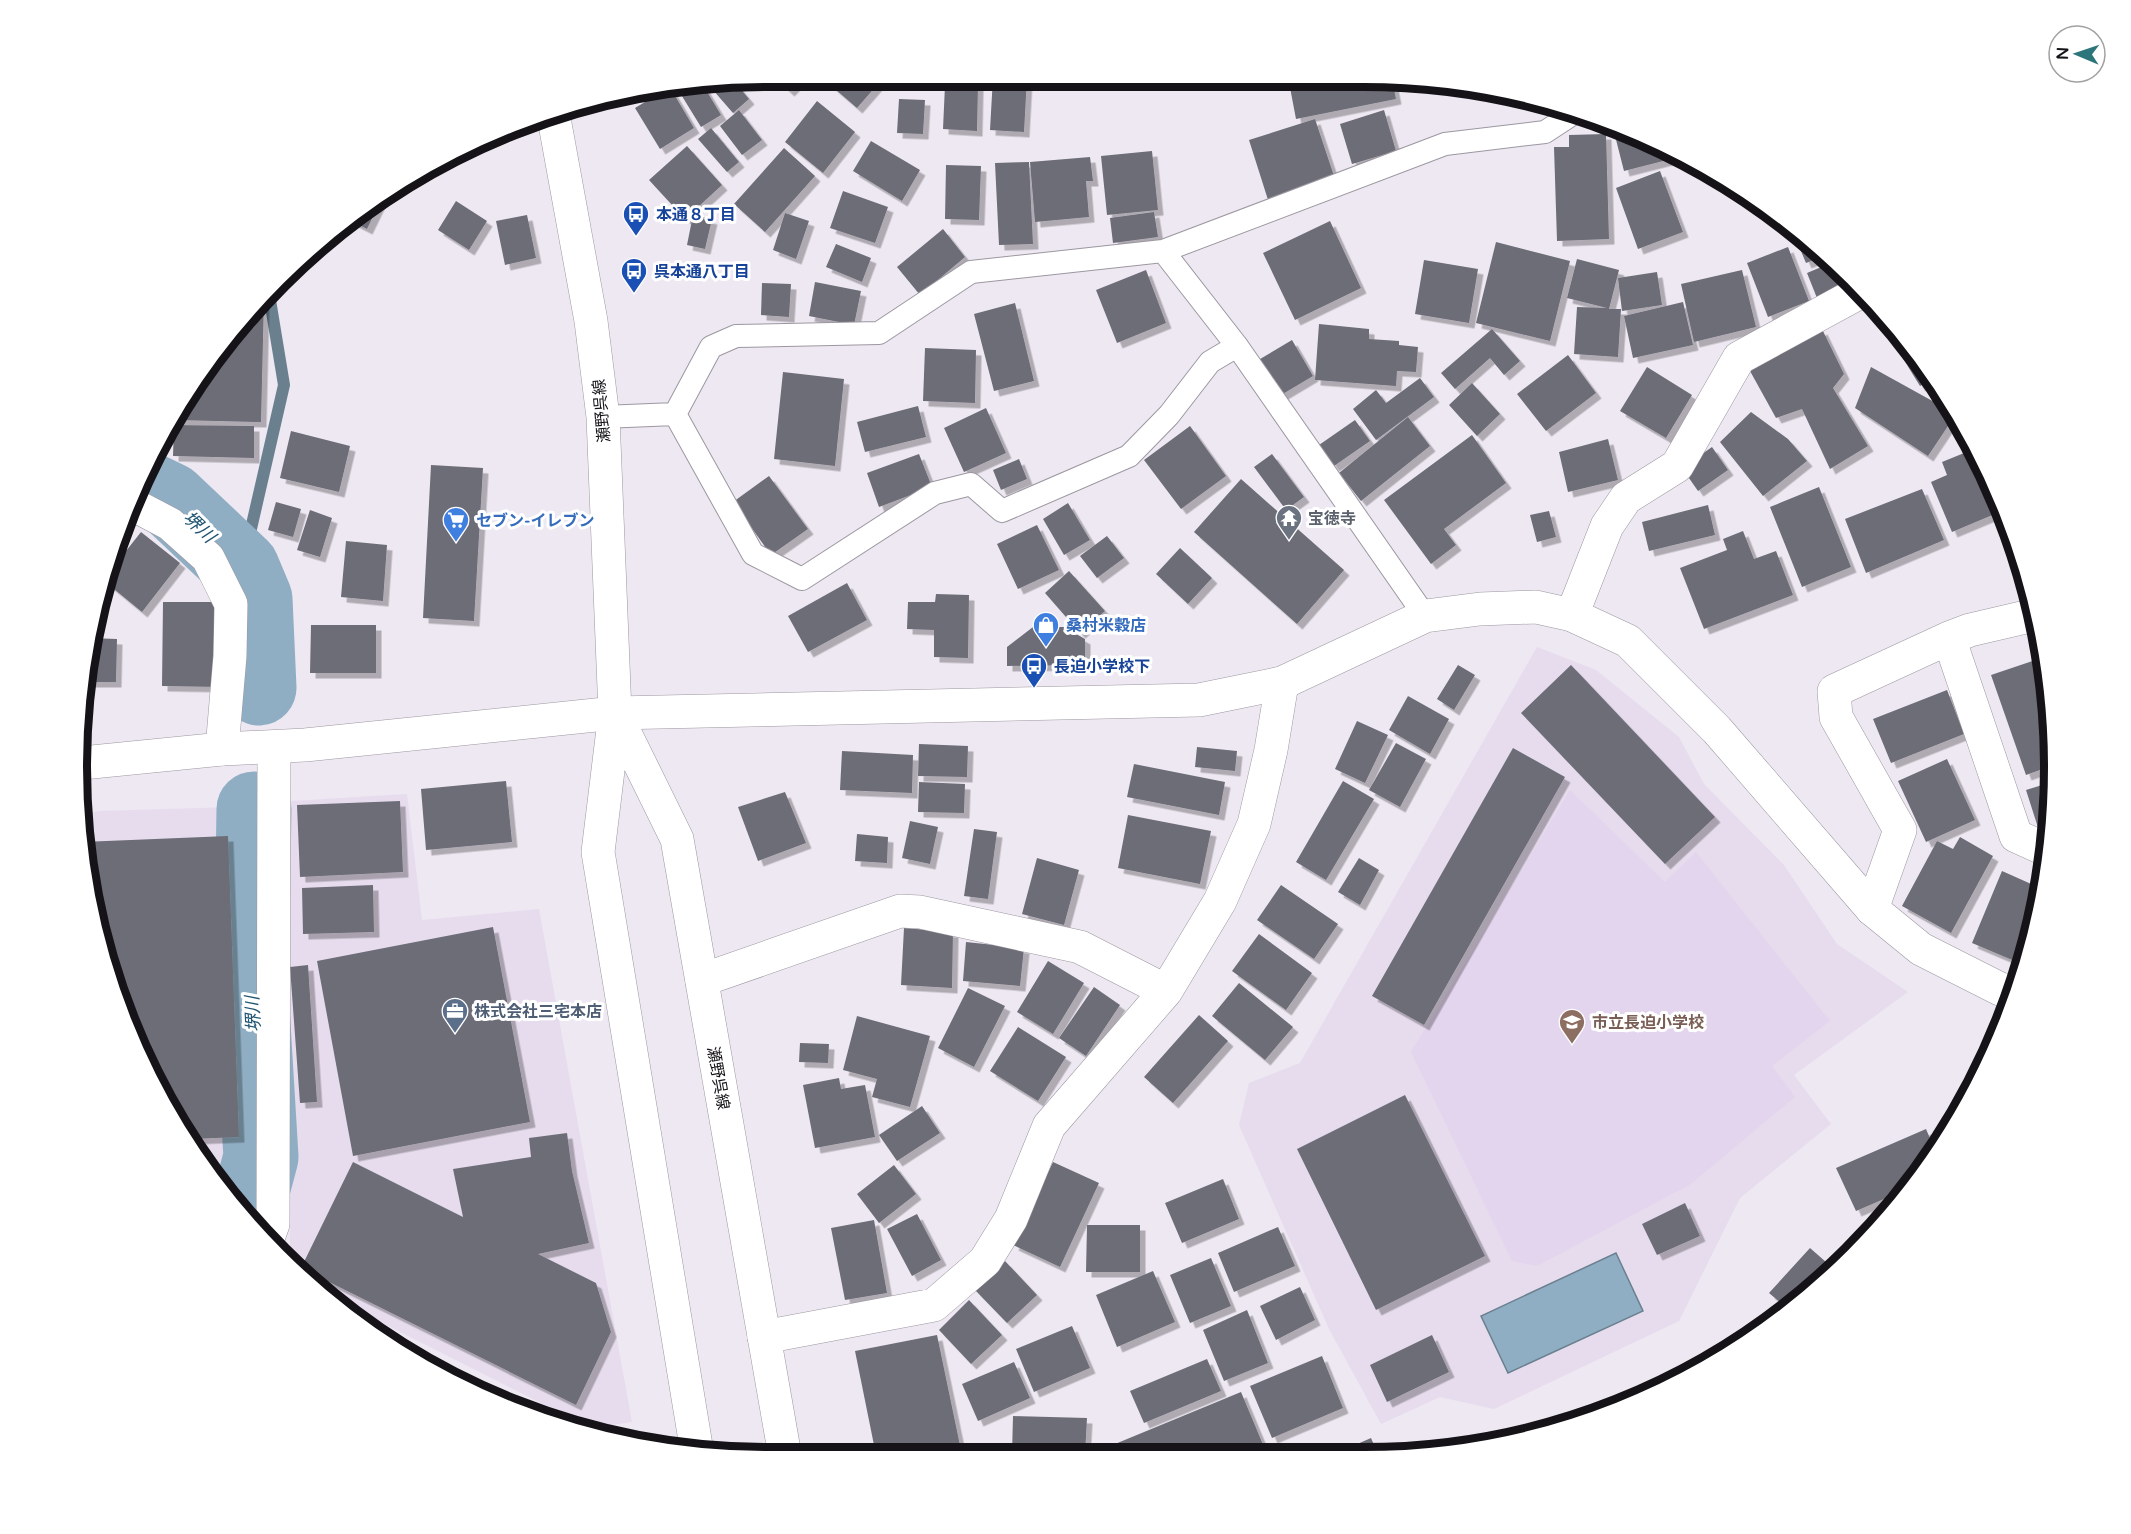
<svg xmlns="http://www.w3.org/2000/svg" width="2131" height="1534" font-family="'Varela Round','Noto Sans JP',sans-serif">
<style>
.built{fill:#e6dced}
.green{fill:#e4d5ee}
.water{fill:#8faec3;stroke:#6a808f;stroke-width:1.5}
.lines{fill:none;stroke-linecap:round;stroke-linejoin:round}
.stream{stroke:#6a808f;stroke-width:12}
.river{stroke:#8faec3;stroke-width:75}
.building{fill:#6d6d77;filter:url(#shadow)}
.service-casing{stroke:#9c97a0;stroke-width:24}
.minor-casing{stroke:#9c97a0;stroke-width:34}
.tertiary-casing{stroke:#9c97a0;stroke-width:34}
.secondary-casing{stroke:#9c97a0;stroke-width:34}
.service{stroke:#fff;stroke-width:22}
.minor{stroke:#fff;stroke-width:33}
.tertiary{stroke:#fff;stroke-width:33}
.secondary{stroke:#fff;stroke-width:33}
.labels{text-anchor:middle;stroke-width:6;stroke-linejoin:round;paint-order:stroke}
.transit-label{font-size:16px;font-weight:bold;fill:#164399;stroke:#fff;text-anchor:start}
.street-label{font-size:16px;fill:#151317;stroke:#fff}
.worship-label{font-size:16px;font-weight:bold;fill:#5b616d;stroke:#fff;text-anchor:start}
.shop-label{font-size:16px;font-weight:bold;fill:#366cbe;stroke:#fff;text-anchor:start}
.service-label{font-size:16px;font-weight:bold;fill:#4e5e75;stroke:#fff;text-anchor:start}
.education-label{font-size:16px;font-weight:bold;fill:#785e54;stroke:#fff;text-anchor:start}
.water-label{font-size:18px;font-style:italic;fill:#1f5473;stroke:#fff}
.rim{fill:none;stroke:#151317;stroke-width:8}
</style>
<defs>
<filter id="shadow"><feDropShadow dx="5.5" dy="5.5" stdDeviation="0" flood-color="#0004"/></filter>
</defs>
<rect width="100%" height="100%" fill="#eee8f2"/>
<path class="built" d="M1537,647L1596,670L1679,737L1704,784L1784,865L1837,944L1908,992L1794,1075L1831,1124L1740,1198L1679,1321L1494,1409L1440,1397L1381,1424L1329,1329L1239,1125L1249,1083L1300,1063Z
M407,794L422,920L539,909L632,1422L590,1428L323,1293L290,1262L291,801Z
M233,807L242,1181L234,1201L148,1072L113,989L82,857V815L100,811Z"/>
<path class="green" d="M1570,790L1665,882L1696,852L1830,1021L1772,1066L1795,1097L1691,1184L1537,1266L1512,1261L1411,1052Z"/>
<path class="water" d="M1616,1253L1643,1311L1508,1373L1481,1316Z"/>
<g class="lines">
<path class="stream" d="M242,568L284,385L270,300L279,285"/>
<path class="river" d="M139,485L170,500L242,568L255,599L259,688
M245,1217L261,1157L251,991L254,809"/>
</g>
<path class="building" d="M774,77H803L789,91Z
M833,77H884L857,108L828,83Z
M993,77L1027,78L1024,132L990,130Z
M1288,77H1364L1392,79L1396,99L1296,119Z
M734,81L749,99L733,113L713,90L722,82Z
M703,85L721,115L701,127L677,88Z
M945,85H978L977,131L943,129Z
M671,89L694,128L660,149L635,108L665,90Z
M899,99L925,100L923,134L897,133Z
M817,101L855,132L823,173L785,142Z
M739,110L762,140L742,155L720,126Z
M1384,110L1396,151L1352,164L1340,124Z
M1315,119L1336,182L1269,203L1249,140Z
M1612,124L1628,129L1683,156L1624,171Z
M711,128L739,162L727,172L698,139Z
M1606,134L1609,239L1557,241L1554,147H1569V135Z
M871,141L920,170L902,201L853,171Z
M687,146L722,185L685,219L649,180Z
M784,148L815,176L765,232L734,204Z
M1152,151L1158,210L1107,215L1101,156Z
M1090,157L1093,181H1086L1089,217L1035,222L1030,162Z
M1029,162L1033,244L999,245L995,163Z
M946,165L981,166L979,220L945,219Z
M1660,171L1683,232L1638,249L1616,188Z
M843,191L888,207L875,243L830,228Z
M385,192L367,229L351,221L384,193Z
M456,201L487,221L469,250L438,230Z
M1154,212L1158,237L1113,243L1110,218Z
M785,213L809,221L796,259L773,250Z
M527,215L536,258L505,265L496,221Z
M693,215L712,219L705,249L687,245Z
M1330,221L1361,288L1295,320L1263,253Z
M943,229L965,257L920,295L897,267Z
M1808,240L1819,248L1826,255L1806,263L1798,244Z
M1496,242L1570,261L1550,341L1476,323Z
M836,244L871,258L862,282L826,267Z
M1788,247L1809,301L1768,317L1747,263Z
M1577,259L1619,270L1609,309H1621L1618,357L1574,354L1577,307L1607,308L1567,298Z
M1424,260L1478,269L1469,323L1415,314Z
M1833,262L1854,282L1817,298L1807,273Z
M1146,270L1166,323L1117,343L1096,290Z
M1742,270L1756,327L1694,342L1681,284Z
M1657,272L1662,305L1622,311L1618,278Z
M815,282L861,291L854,325L809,316Z
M762,283L791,284L789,317L761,315Z
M264,298L261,422L176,420L248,312Z
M1683,302L1693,345L1633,358L1624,316Z
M1015,303L1034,381L994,391L974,314Z
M1878,307L1883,312L1932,379L1920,386L1873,310Z
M1319,324L1369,329V339L1399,341V345L1418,347L1416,372L1397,371L1396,386L1315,380Z
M1492,329L1520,361L1504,375L1490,358L1455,389L1441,373Z
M1822,329L1844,374L1833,388L1868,446L1830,469L1802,409L1776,418L1750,371Z
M1292,340L1313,376L1276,398L1255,362Z
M925,348L976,350L975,403L923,401Z
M1568,355L1596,393L1546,431L1517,394Z
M1647,367L1692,395L1666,438L1620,411Z
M1871,367L1956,414L1928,456L1855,408Z
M783,372L844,379L835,466L774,459Z
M1420,378L1434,397L1376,440L1353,409L1376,390L1386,403Z
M1472,383L1500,414L1477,436L1449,405Z
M918,406L926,437L865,452L857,422Z
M986,408L1006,453L964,472L944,428Z
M1751,412L1788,439L1807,461L1763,496L1720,442Z
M1408,417L1430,446L1361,501L1339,473Z
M1355,420L1370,441L1334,466L1319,445Z
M174,425L254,426V458L173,456Z
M1190,426L1226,476L1181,509L1144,460Z
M291,431L350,446L339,492L280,478Z
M1472,435L1506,483L1444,529L1456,545L1431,564L1384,500Z
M1608,439L1618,480L1568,492L1559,452Z
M1712,447L1728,470L1698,491L1682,468Z
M1974,449L2002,511L1952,532L1931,482L1947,475L1942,462Z
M919,454L932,487L879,507L867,473Z
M1272,454L1304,497L1286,510L1254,467Z
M1019,459L1027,479L1001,490L993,470Z
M431,465L483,468L474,621L423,618Z
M769,476L808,529L771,555L733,502Z
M1241,479L1344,570L1297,624L1194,532Z
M1819,487L1851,567L1802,587L1770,507Z
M1922,489L1944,540L1866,573L1845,519Z
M276,502L301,509L293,537L268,530Z
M1068,503L1090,540L1064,555L1043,519Z
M1708,505L1715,535L1649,551L1642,522Z
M310,510L332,518L320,557L297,550Z
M1549,511L1556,537L1537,542L1530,515Z
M1037,525L1059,570L1018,589L997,544Z
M1743,531L1754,559L1776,551L1793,595L1704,629L1680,568L1727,550L1723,539Z
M141,532L180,563L142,612L103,580Z
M1107,536L1124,558L1097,578L1080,556Z
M346,541L387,545L383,601L341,597Z
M1180,548L1212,578L1188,604L1156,574Z
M1069,571L1105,611L1080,633L1045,593Z
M847,583L867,620L808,652L788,616Z
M936,594L969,595L968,658L934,657V630L907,629L908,602H935Z
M163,602H222L221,687L162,686Z
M311,625H376V673H310Z
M1033,627H1064L1085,639V665L1007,666V647Z
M90,638L117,639L116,682H89Z
M2044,657L2049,677L2051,766L2026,775L1991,675Z
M1458,665L1475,675L1454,710L1437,699Z
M1571,665L1715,817L1665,864L1521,713Z
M1947,690L1964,734L1891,763L1873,719Z
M1408,696L1449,719L1430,754L1389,730Z
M1357,721L1388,735L1365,783L1335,769Z
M1396,743L1426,759L1400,807L1369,790Z
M919,744L968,746L967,777L918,776Z
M1197,747L1237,751L1235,771L1195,767Z
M1513,748L1565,777L1424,1025L1372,996Z
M842,751L913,755L912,793L840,790Z
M1947,759L1975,820L1926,842L1898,781Z
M1134,764L1225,782L1219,815L1127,797Z
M506,781L512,842L426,850L421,789Z
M1343,781L1374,799L1326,880L1296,862Z
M919,782L965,784L964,813L918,812Z
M2052,782L2053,813L2049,837L2042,840L2026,790Z
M785,792L806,843L758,861L738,807Z
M400,801L403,872L300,877L297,805Z
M1128,815L1211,831L1200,884L1118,868Z
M910,821L938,827L930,864L902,858Z
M974,829L997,832L988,899L964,896Z
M857,834L888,837L887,863L855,861Z
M228,836L239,1137L192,1139L148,1072L113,989L82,857V842Z
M1960,837L1993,856L1951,933L1902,906L1937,841L1953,849Z
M1037,858L1079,870L1064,925L1022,914Z
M1359,858L1379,870L1360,905L1338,892Z
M2002,871L2038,887L2026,916L2034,920L2017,962L1972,943Z
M373,885L374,932L303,934L302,888Z
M1281,885L1338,924L1314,959L1257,920Z
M493,927L530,1122L353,1156L317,961Z
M904,928L953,932L952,988L901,985Z
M1259,934L1312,973L1286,1010L1232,971Z
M966,942L1024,948L1020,986L963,981Z
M1048,961L1084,983L1053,1034L1017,1012Z
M308,965L317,1102L300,1103L290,967Z
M1239,983L1293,1027L1265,1060L1212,1016Z
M1094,987L1120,1005L1086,1056L1059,1038Z
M968,988L1005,1006L974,1067L938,1048Z
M1199,1015L1228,1041L1173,1103L1144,1077Z
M857,1016L930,1036L910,1107L872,1097L877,1079L843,1070Z
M1018,1027L1066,1057L1038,1101L990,1071Z
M800,1043L829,1044L828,1063L799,1062Z
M839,1078L841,1089L865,1085L875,1137L815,1148L803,1085Z
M1405,1095L1485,1256L1376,1310L1297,1149Z
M922,1106L940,1133L897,1161L879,1135Z
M1926,1129L1935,1150L1912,1187L1856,1211L1836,1168Z
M567,1133L572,1171L589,1243L538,1254L596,1283L611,1332L576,1405L301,1268L353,1162L463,1217L453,1169L531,1157L529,1138Z
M1053,1162L1099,1183L1060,1267L1013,1245Z
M894,1165L916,1194L879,1223L857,1194Z
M1223,1179L1239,1219L1182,1243L1165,1203Z
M1685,1203L1700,1236L1657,1255L1642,1224Z
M917,1214L941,1260L912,1276L887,1229Z
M874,1220L887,1293L845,1300L831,1228Z
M1087,1225H1140V1272H1086Z
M1278,1227L1295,1266L1234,1292L1218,1253Z
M1810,1248L1835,1270L1819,1286L1769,1325L1765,1321L1781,1303L1769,1293Z
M1211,1258L1231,1306L1190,1323L1170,1275Z
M1005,1261L1037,1295L1007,1323L975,1290Z
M1153,1271L1175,1322L1117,1347L1096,1295Z
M1300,1287L1315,1320L1276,1340L1260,1306Z
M969,1300L1002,1335L971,1364L939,1330Z
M1247,1310L1268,1363L1224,1381L1203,1330Z
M1072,1326L1090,1368L1034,1392L1016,1349Z
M937,1335L962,1455H876L855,1351Z
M1432,1335L1449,1372L1387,1402L1370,1365Z
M1322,1356L1343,1408L1272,1438L1250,1386Z
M1207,1359L1221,1391L1144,1423L1130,1391Z
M1014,1362L1030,1398L978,1421L962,1384Z
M1241,1392L1264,1447L1251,1453H1230L1226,1444L1204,1453L1119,1454L1115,1444Z
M1013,1416L1087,1418L1085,1454H1012Z
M1371,1438L1377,1452H1339Z"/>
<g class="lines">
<g class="service-casing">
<path id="service" d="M1163,251L1237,346L1425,616
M675,414L753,554L802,579L935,493L971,484L1002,511L1129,456L1169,415L1210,362L1237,346
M603,417L675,414L711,347L736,336L879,333L971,272L1163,251L1445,144L1545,132L1574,113"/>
</g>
<g class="minor-casing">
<path id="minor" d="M132,504L170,524L208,558L231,604L230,656L222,749
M1572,615L1607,526L1626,498L1677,466L1739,358L1862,291
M1949,638L2016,836L2047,850
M1872,909L1900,830L1836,717L1834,691L1949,638L1970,630L2034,615
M702,980L900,911L920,912L1080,947L1166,991
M267,1241L273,1224L274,747
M764,1337L934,1305L985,1261L1011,1219L1049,1126L1166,991L1220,901L1254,824L1271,750L1282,683"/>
</g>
<g class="tertiary-casing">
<path id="tertiary" d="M82,763L222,749L305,745L615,713L1199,700L1282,683L1425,616L1480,609L1536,607L1572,615L1628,641L1717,730L1872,909L1921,949L2000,989L2014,991"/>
</g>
<g class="secondary-casing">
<path id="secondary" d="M553,113L591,321L603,417L615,713L598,852L697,1452
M615,713L677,839L785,1456"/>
</g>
<use href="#service" class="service"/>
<use href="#minor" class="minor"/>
<use href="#tertiary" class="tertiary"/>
<use href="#secondary" class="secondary"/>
</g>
<defs>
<g id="bus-pin" transform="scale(1.35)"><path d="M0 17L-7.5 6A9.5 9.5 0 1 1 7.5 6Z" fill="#1a4fb4" stroke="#fff"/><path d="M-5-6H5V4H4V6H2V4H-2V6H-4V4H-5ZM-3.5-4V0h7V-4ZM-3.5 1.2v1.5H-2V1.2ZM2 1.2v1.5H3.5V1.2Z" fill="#fff"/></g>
<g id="temple-pin" transform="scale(1.35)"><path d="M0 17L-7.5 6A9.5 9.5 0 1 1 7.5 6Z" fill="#6b7280" stroke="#fff"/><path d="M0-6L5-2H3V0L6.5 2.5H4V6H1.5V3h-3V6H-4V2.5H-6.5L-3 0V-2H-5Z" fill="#fff"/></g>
<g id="supermarket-pin" transform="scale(1.35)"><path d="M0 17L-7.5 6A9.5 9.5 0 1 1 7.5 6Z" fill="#3f7fe0" stroke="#fff"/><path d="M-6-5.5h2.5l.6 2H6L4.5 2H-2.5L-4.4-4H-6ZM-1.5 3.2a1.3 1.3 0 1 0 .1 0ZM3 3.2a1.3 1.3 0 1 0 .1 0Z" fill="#fff"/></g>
<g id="shop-pin" transform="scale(1.35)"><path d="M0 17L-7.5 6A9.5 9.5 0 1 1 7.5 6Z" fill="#3f7fe0" stroke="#fff"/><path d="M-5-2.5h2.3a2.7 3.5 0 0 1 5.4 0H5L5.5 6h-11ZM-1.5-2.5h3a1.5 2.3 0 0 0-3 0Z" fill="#fff"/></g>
<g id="office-pin" transform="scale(1.35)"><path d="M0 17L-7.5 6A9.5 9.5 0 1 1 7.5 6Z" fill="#5c6f8a" stroke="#fff"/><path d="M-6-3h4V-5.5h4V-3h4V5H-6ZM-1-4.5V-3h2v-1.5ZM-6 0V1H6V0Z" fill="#fff"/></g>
<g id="school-pin" transform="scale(1.35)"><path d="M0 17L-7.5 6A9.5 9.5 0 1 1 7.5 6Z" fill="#8d6e63" stroke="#fff"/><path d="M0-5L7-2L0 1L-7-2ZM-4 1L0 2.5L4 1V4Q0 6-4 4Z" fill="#fff"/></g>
</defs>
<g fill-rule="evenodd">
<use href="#bus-pin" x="636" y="214"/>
<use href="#bus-pin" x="634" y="271"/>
<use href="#temple-pin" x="1289" y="518"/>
<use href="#supermarket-pin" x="456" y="520"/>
<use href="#shop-pin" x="1046" y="625"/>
<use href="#bus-pin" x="1034" y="666"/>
<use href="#office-pin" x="455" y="1011"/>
<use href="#school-pin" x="1572" y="1022"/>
</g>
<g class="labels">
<g class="transit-label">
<text x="656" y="220">本通８丁目</text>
<text x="654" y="277">呉本通八丁目</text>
<text x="1054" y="672">長迫小学校下</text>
</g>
<g class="street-label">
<text transform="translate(601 411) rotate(-95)" y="6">瀬野呉線</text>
<text transform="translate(719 1078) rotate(80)" y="6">瀬野呉線</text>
</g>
<g class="worship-label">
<text x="1308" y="524">宝徳寺</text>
</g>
<g class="shop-label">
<text x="476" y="526">セブン-イレブン</text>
<text x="1066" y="631">桑村米穀店</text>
</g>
<g class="service-label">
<text x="474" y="1017">株式会社三宅本店</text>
</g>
<g class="education-label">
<text x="1592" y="1028">市立長迫小学校</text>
</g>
<g class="water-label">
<text transform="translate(199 527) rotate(43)" y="6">堺川</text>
<text transform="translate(253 1014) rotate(-93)" y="6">堺川</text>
</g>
</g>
<path d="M0 0H2131V1534H0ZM767 87H1364A680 680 0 0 1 2044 767V767A680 680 0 0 1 1364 1447H767A680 680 0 0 1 87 767V767A680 680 0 0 1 767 87Z" fill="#fff" fill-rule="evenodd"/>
<path class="rim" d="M767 87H1364A680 680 0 0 1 2044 767V767A680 680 0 0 1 1364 1447H767A680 680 0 0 1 87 767V767A680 680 0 0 1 767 87Z"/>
<g transform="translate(2077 54) rotate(272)"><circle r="28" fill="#ffffff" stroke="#a1a1a2" stroke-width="1.5"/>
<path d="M0-4.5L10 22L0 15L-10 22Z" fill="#2c757a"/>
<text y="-9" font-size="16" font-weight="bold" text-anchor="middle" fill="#151317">N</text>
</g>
</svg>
